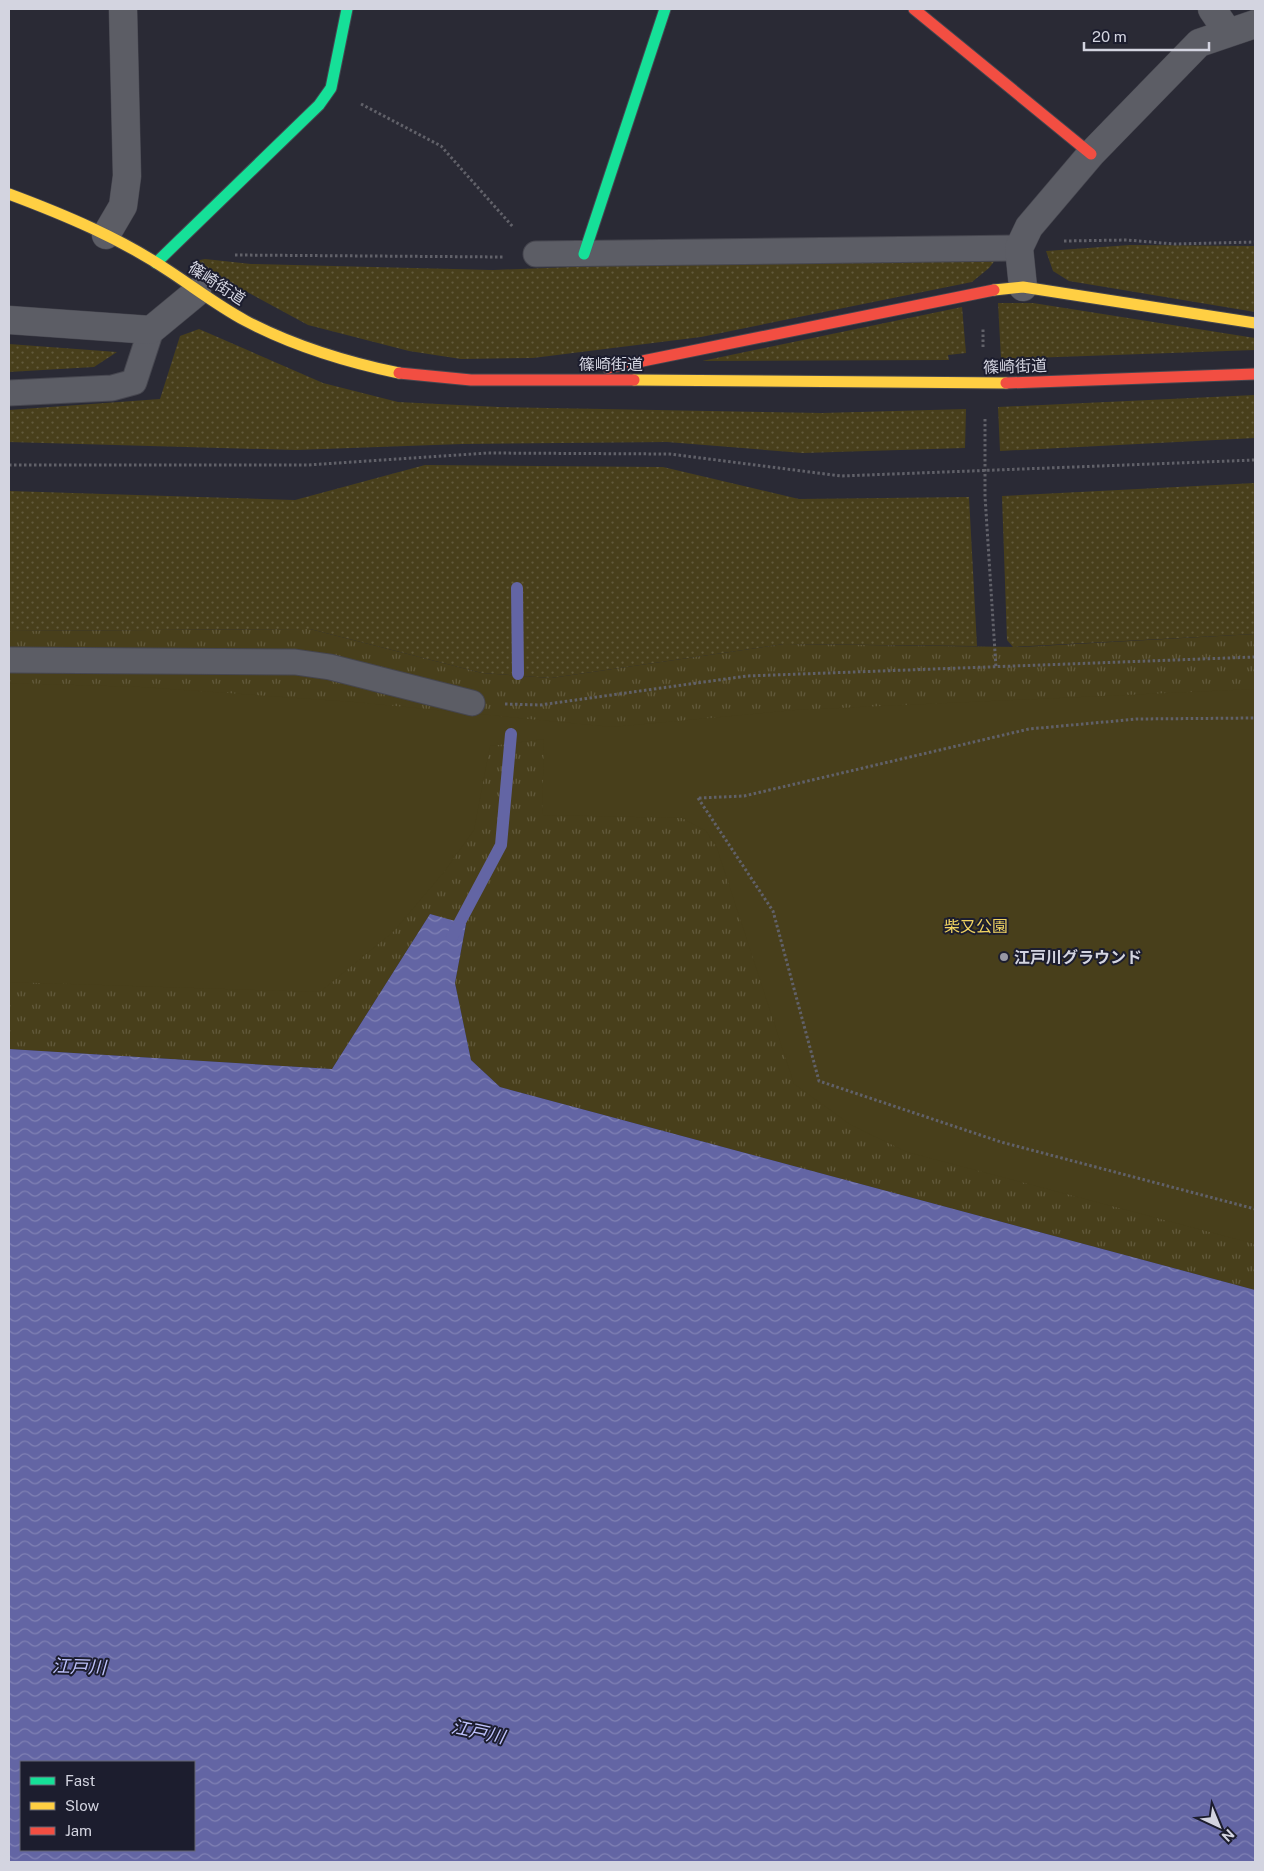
<svg xmlns="http://www.w3.org/2000/svg" width="1264" height="1871" font-family="'Public Sans','Noto Sans JP',sans-serif">
<style>
.grass{fill:url(#grass-dots)}
.park{fill:url(#park-tufts)}
.garden{fill:#483f1b}
.water{fill:url(#water-waves);fill-rule:evenodd}
.lines{fill:none;stroke-linecap:round;stroke-linejoin:round}
.stream{stroke:#6365a4;stroke-width:12}
.lane-casing{stroke:#46464f;stroke-width:27}
.street-casing{stroke:#46464f;stroke-width:29}
.fast-casing{stroke:#46464f;stroke-width:13}
.slow-casing{stroke:#46464f;stroke-width:13}
.jam-casing{stroke:#46464f;stroke-width:13}
.path{stroke:#616169;stroke-width:3;stroke-dasharray:2.5 2.5;stroke-linecap:butt}
.lane{stroke:#5c5d65;stroke-width:25}
.street{stroke:#5c5d65;stroke-width:28}
.fast{stroke:#16e098;stroke-width:11}
.slow{stroke:#ffcf43;stroke-width:11}
.jam{stroke:#f24e42;stroke-width:11}
.poi-dot{fill:#9898a4;stroke:#1c1d2e;stroke-width:2}
.labels{text-anchor:middle;stroke-width:4;stroke-linejoin:round;paint-order:stroke}
.street-label{font-size:16px;fill:#d3d4e0;stroke:#1c1d2e}
.park-label{font-size:16px;fill:#efd261;stroke:#1c1d2e}
.poi-label{font-size:16px;font-weight:bold;fill:#d3d4e0;stroke:#1c1d2e;text-anchor:start}
.water-label{font-size:18px;font-style:italic;fill:#bec2fc;stroke:#1c1d2e}
</style>
<defs>
<pattern id="grass-dots" width="8" height="8" patternUnits="userSpaceOnUse" patternTransform="scale(1.25)"><rect width="8" height="8" fill="#483f1b"/><path d="M2 2h.1M6 6h.1" fill="none" stroke="#625a3c" stroke-width="1.8" stroke-linecap="round"/></pattern>
<pattern id="park-tufts" width="24" height="20" patternUnits="userSpaceOnUse" patternTransform="scale(1.25)"><rect width="24" height="20" fill="#483f1b"/><path d="M3 7l-1-3M5 7V3M7 7l1-3M15 17l-1-3M17 17v-4M19 17l1-3" fill="none" stroke="#625a3c"/></pattern>
<pattern id="water-waves" width="16" height="10" patternUnits="userSpaceOnUse" patternTransform="scale(1.25)"><rect width="16" height="10" fill="#6365a4"/><path d="M0 5q4-4 8 0t8 0" fill="none" stroke="#8081b4"/></pattern>
</defs>
<rect width="100%" height="100%" fill="#2a2a35"/>
<path class="grass" d="M1130,245L1255,246V312L1069,281L1053,271L1046,251Z
M205,259L251,264L493,270L676,263L996,259L989,268L972,282L701,337L533,358L461,359L409,351L308,325L223,279L195,261Z
M998,303H1033L1255,338V350L1001,359Z
M962,307L966,353L948,355L949,360L702,361Z
M199,329L323,383L398,402L499,407L822,413L966,409L965,448L803,453L667,442L462,444L296,450L9,442V410L160,399L180,336Z
M9,344L117,352L94,367L9,372Z
M1255,395V438L1000,451L998,407Z
M425,465L663,467L799,499L969,497L977,646L784,644L551,678L482,673L310,629L9,631V491L295,500Z
M1255,483V634L1013,647L1007,640L1002,496Z"/>
<path class="park" d="M310,629L482,673L551,678L784,644L1022,647L1255,634V1290L500,1087L471,1060L455,983L466,925L430,914L332,1069L9,1049V631Z"/>
<path class="garden" d="M9,683L141,687L354,702L612,727L795,710L1255,689V1244L907,1152L851,1125L794,1084L717,848L706,831L682,818L542,815L544,739L490,746L474,830L444,872L393,932L320,992L9,982Z"/>
<path class="water" d="M430,914L466,924L455,983L471,1060L500,1087L1255,1290V1862H9V1049L332,1069ZM21,1762H194V1850H21Z"/>
<g class="lines">
<path class="stream" d="M517,588L518,674
M452,937L501,845L511,734"/>
<g class="lane-casing">
<path id="lane" d="M536,254L1019,248
M9,393L112,388L134,382L151,330
M9,660L295,662L330,667L472,703"/>
</g>
<g class="street-casing">
<path id="street" d="M1212,9L1227,31
M106,235L123,206L127,176L123,9
M1023,287L1019,248L1029,227L1091,154L1199,43L1255,24
M9,320L151,330L197,292"/>
</g>
<g class="fast-casing">
<path id="fast" d="M584,254L665,9
M156,263L319,105L331,88L347,9"/>
</g>
<g class="slow-casing">
<path id="slow" d="M9,194C65,215 120,238 169,271C195,288 218,306 246,321C294,346 346,362 399,373
M994,290L1023,287L1255,323
M634,380L1006,383"/>
</g>
<g class="jam-casing">
<path id="jam" d="M914,9L1091,154
M608,368L994,290
M399,373L471,380H634
M1006,383L1255,374"/>
</g>
<path class="path" d="M361,104L441,146L513,227
M1064,241L1127,240L1174,244L1255,242
M235,255L504,257
M983,347V328
M985,419V496L996,668
M9,465H308L488,453L670,454L841,476L1255,460
M505,704L540,705L747,676L1255,657
M698,798L773,911L819,1081L1001,1142L1255,1209
M699,798L744,796L1029,729L1137,719L1255,718"/>
<use href="#lane" class="lane"/>
<use href="#street" class="street"/>
<use href="#fast" class="fast"/>
<use href="#slow" class="slow"/>
<use href="#jam" class="jam"/>
</g>
<circle class="poi-dot" cx="1004" cy="957" r="5"/>
<g class="labels">
<g class="street-label">
<text transform="translate(217 283) rotate(33)" y="6">篠崎街道</text>
<text x="611" y="370">篠崎街道</text>
<text transform="translate(1015 366) rotate(-2)" y="6">篠崎街道</text>
</g>
<g class="park-label">
<text x="976" y="932">柴又公園</text>
</g>
<g class="poi-label">
<text x="1014" y="963">江戸川グラウンド</text>
</g>
<g class="water-label">
<text transform="translate(79 1667) rotate(2)" y="6">江戸川</text>
<text transform="translate(478 1732) rotate(12)" y="6">江戸川</text>
</g>
</g>
<rect width="1264" height="1871" fill="none" stroke="#d3d4e0" stroke-width="20"/>
<rect x="20" y="1761" width="175" height="90" fill="#1c1d2e" stroke="#656675"/>
<rect x="30" y="1777" width="25" height="8" fill="#16e098" stroke="#656675"/>
<text x="65" y="1786" font-size="15" fill="#d3d4e0">Fast</text>
<rect x="30" y="1802" width="25" height="8" fill="#ffcf43" stroke="#656675"/>
<text x="65" y="1811" font-size="15" fill="#d3d4e0">Slow</text>
<rect x="30" y="1827" width="25" height="8" fill="#f24e42" stroke="#656675"/>
<text x="65" y="1836" font-size="15" fill="#d3d4e0">Jam</text>
<g transform="translate(1219 1826) rotate(136)" stroke="#1c1d2e" stroke-width="4" paint-order="stroke">
<path d="M0-4L9 19L0 12L-9 19Z" fill="#d3d4e0"/>
<text y="-8" font-size="14" font-weight="bold" text-anchor="middle" fill="#d3d4e0">N</text>
</g>
<path d="M1084 42v8h125v-8" fill="none" stroke="#d3d4e0" stroke-width="2.5"/>
<text x="1092" y="42" font-size="15" fill="#d3d4e0" stroke="#1c1d2e" stroke-width="4" paint-order="stroke">20 m</text>
</svg>
